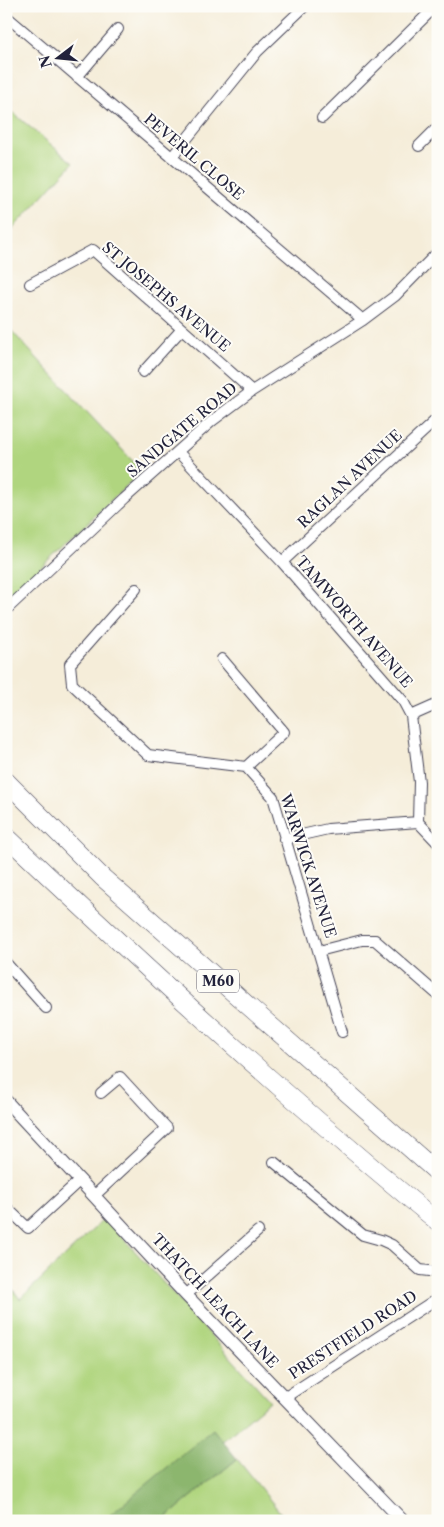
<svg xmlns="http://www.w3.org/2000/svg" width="444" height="1527" font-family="'Libre Caslon Text',serif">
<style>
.green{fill:#b0d57f;stroke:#697c5d}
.forest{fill:#8cb66e;stroke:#576c54}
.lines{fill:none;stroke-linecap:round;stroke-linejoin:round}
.minor-casing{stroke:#424053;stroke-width:12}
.tertiary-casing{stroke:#424053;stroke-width:14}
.motorway-casing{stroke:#424053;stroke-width:19}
.minor{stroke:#fff;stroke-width:10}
.tertiary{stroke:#fff;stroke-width:12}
.motorway{stroke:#fff;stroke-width:18}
.labels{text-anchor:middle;stroke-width:4;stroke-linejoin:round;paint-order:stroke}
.shield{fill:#fdfcf7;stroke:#646373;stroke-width:1}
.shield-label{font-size:14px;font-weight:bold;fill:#22223b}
.street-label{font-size:15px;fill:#22223b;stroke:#fdfcf7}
</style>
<rect width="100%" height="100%" fill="#fdfcf7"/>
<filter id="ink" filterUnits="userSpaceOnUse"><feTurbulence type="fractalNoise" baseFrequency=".02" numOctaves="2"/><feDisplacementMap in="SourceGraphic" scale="10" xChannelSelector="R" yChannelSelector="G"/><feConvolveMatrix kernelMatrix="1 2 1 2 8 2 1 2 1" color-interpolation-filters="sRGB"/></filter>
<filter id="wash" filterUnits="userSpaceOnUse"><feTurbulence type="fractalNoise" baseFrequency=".0096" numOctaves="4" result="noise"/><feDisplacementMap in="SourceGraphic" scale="20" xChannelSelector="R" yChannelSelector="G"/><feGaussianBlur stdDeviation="1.12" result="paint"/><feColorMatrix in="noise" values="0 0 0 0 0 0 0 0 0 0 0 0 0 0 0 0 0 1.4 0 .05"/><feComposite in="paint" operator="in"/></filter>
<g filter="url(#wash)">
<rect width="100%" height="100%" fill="#f5edd9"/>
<path class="green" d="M6,107L73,163L6,236Z
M6,325L142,471L6,600Z
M105,1218L270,1401L128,1521H6V1285L8,1283L20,1299Z
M237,1459L287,1521H162Z"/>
<path class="forest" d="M213,1429L237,1459L162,1521H103Z"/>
</g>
<g filter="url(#ink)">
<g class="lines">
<g class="minor-casing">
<path id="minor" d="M6,16L363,320
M77,77L118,29
M322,118L436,6
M419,146L438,127
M172,157L257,52L305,6
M30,284L93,250L252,391
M143,372L182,329
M178,452L282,562L403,701L411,716L419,782L418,822L438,843
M282,562L438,418
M136,589L70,664L72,684L148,755L246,767L273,797L342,1032
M6,610L124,499L212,421L252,391L363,320L395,296L438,252
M222,659L284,732L246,767
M411,716L438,704
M284,839L328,829L418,822
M319,951L362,940H375L438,995
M6,963L46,1008
M274,1162L363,1235L381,1240L392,1245L420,1270L438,1272
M95,1195L167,1128L120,1077L101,1093
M6,1207L28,1228L80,1180
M186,1295L258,1231
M284,1398L438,1298"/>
</g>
<g class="tertiary-casing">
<path id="tertiary" d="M6,1101L186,1295L403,1521"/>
</g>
<g class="motorway-casing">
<path id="motorway" d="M6,781L102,877L438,1173
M6,836C146,969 289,1100 438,1222"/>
</g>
<use href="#minor" class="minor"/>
<use href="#tertiary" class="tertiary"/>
<use href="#motorway" class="motorway"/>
</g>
</g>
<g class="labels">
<rect class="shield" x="197" y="969.5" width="42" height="23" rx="4"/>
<g class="shield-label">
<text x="218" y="986">M60</text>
</g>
<g class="street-label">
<text transform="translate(194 157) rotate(40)" y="5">PEVERIL CLOSE</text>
<text transform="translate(166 297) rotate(40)" y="5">ST JOSEPHS AVENUE</text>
<text transform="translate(182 430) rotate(-40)" y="5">SANDGATE ROAD</text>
<text transform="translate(350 479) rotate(-43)" y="5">RAGLAN AVENUE</text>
<text transform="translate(354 622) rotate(49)" y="5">TAMWORTH AVENUE</text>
<text transform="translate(308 866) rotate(72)" y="5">WARWICK AVENUE</text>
<text transform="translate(215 1301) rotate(47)" y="5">THATCH LEACH LANE</text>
<text transform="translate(353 1335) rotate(-33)" y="5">PRESTFIELD ROAD</text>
</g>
</g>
<rect width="444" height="1527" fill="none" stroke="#fdfcf7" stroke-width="25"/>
<g transform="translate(58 58) rotate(254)" stroke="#fdfcf7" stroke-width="4" paint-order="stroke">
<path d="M0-4L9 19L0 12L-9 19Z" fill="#22223b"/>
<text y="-8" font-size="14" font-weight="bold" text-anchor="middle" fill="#22223b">N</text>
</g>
</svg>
